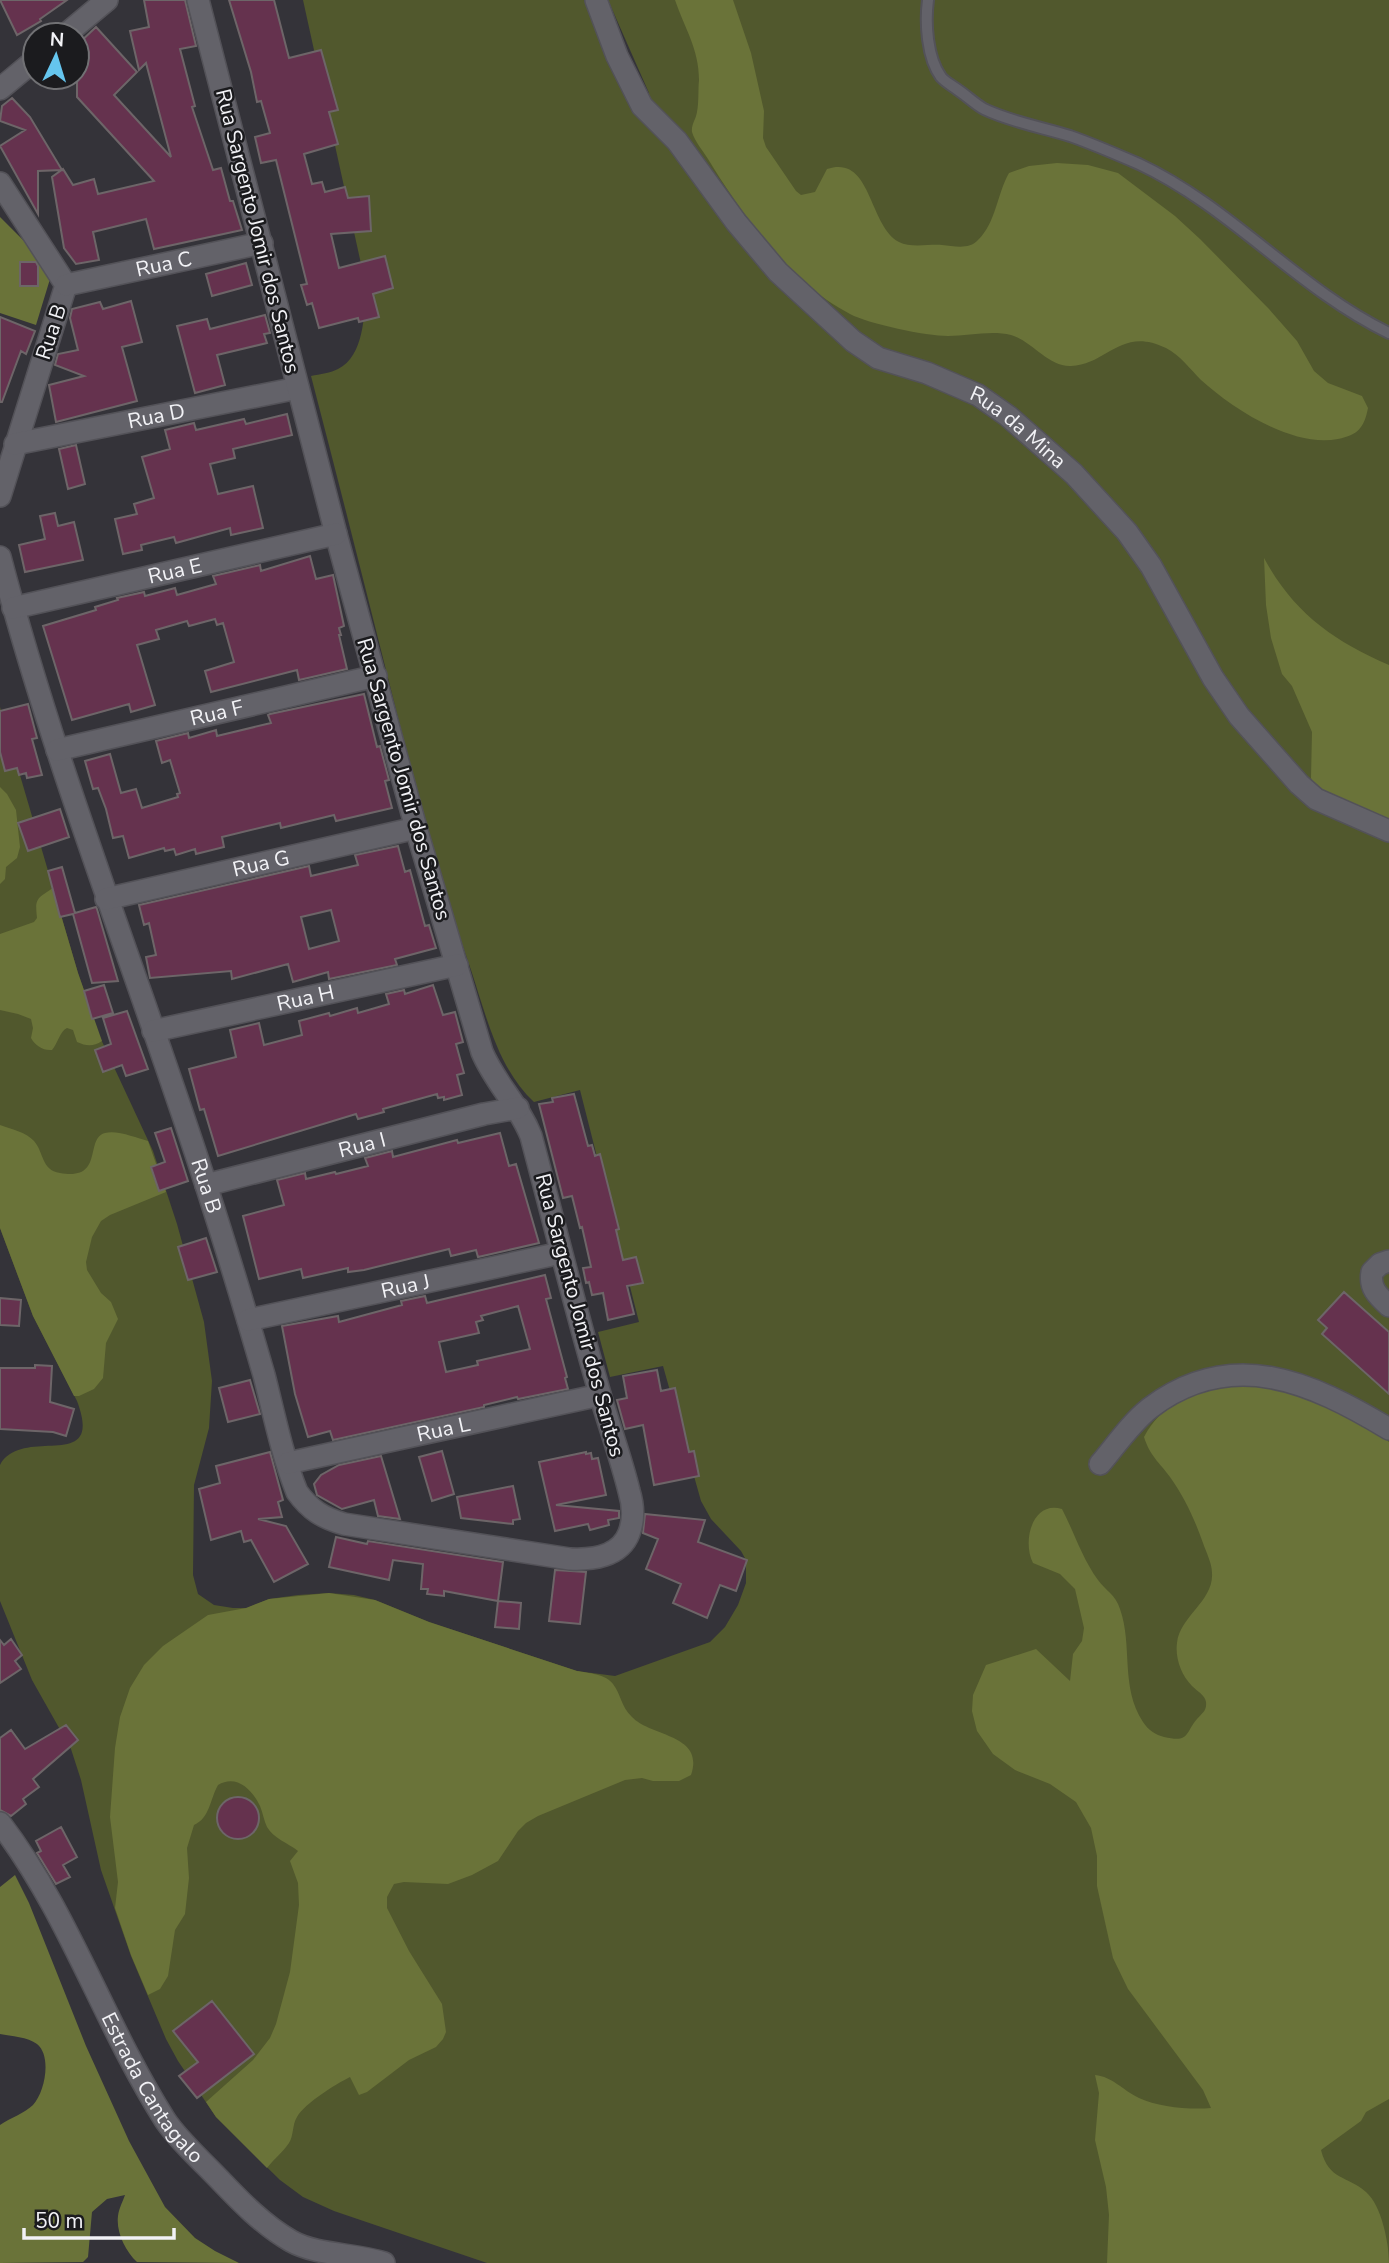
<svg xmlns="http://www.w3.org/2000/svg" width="1389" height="2263" font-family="'Nunito Sans',sans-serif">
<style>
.green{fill:#51582d}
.forest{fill:#6a7339}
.building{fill:#65324e;stroke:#6d6568;stroke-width:2;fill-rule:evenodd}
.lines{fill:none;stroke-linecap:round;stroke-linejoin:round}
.lane-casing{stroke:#535258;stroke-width:14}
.street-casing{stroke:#535258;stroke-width:24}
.lane{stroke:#636269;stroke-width:10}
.street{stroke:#636269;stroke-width:21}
.labels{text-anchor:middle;stroke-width:5;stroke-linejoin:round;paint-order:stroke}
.street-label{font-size:21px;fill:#f2f2f6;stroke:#1b1b1e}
</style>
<rect width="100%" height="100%" fill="#343339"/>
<path class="green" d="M303,0H588L631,100L649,93L608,0H1389V2263H487L334,2211L303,2197L280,2180L216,2117L178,2061L166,2039L131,1956L101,1870L81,1780L71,1749L32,1680L0,1601V1465C22,1424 105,1475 77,1401L33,1316L0,1228V707L78,973L99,1035L153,1151L177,1224L204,1322L212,1381L209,1428L194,1485L193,1575L198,1594L214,1605L233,1608H247L269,1599L298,1595L329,1593L354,1595L375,1600L429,1622L577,1671L615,1676L710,1642L725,1627L738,1605L746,1583V1560L741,1551L711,1519L701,1501L663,1366L610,1377L598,1332L639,1322L580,1090L534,1102C498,1069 486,1015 471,970C437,873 412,773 387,674C362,575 337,475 311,376C320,374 331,373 338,369C366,355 365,308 365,282Z"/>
<path class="forest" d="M675,0H733L751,53L764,111L763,138L766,147L796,191L801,195L815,192L827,169C872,154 868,225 899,242C910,248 929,244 942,245C954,246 969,250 978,240C996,223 997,194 1009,173L1029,166L1057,163L1088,165L1118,173L1175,216L1200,239L1269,309L1297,341L1314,371L1328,383L1362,396L1368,408C1364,428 1358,435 1338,439C1293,448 1233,409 1201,380C1190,369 1180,355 1166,348C1121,326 1108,364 1071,366C1048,367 1032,341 1011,335C991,330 968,336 948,336C926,336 869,324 850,314C835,306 819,295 806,284C770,253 733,200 708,159C703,151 695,142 692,132C691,125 696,119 697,112C699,102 698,90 699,80C699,49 685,29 675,0Z
M0,217L27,244L50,279L36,325L0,313Z
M1264,558C1293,612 1333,641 1389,665V826L1333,802L1314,786L1311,778L1312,732L1292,686L1282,674L1271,638L1266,605Z
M0,787L7,794L16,810L20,847L17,858L6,867L5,879L0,884Z
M53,888L78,973L102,1041C93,1047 86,1046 77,1042L73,1030L67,1028C60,1031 58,1043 52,1050C43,1051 35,1045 31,1038L33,1028L31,1019L18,1014L0,1010V934L34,922L37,918C35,899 36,899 53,888Z
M0,1125C11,1129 26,1132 34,1141C44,1152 41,1170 60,1173C105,1181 84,1139 105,1133C118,1130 136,1138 148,1141L166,1192L110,1215L101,1221L92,1237L86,1262L87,1270L101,1293L111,1302L118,1319L106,1343L103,1378L94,1389L79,1396H74L33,1316L0,1228Z
M1218,1384L1286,1386L1370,1427L1389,1442V2099L1366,2112L1361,2121L1321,2150C1329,2181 1347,2175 1366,2192C1382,2206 1389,2244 1389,2263H1107L1109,2215L1106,2187L1095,2140L1099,2093L1095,2075C1113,2077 1121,2089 1139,2098C1158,2107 1190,2110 1211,2108L1203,2090L1128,1989L1113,1958L1097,1886V1856L1091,1828L1076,1802L1050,1784L1015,1770L993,1754L977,1731L972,1711L973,1695L986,1665L1036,1649L1070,1681L1073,1654L1082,1641L1084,1628L1075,1589L1060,1574L1033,1563C1022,1542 1032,1500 1062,1509C1074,1532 1082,1558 1098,1580C1105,1590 1116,1595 1120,1609C1133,1646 1120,1687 1143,1722C1148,1730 1156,1735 1164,1737C1190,1743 1185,1733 1197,1719C1202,1713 1207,1711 1206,1702C1205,1695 1197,1691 1192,1686C1181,1675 1175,1658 1177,1643C1180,1616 1214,1601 1212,1573C1212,1563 1206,1552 1203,1543C1194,1518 1185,1498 1170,1477C1159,1462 1150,1456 1144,1437C1162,1404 1185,1398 1218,1384Z
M329,1593L375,1600L429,1622L577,1671C588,1673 606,1674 613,1684C621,1694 621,1707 632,1717C651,1737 705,1734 691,1775L679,1781H653L642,1778L625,1780L538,1816L526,1823L518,1831L498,1861L472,1875L448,1884L404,1882L394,1884L387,1897V1908L409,1951L442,2004L446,2032L443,2039L436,2047L409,2060L367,2092L359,2095L350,2077C336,2084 305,2103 297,2117C292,2125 294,2135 289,2143C283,2152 274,2159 267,2168L216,2117L206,2102L253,2060L270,2038L276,2024L290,1972L299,1905L298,1883L290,1861L298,1851C288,1843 273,1838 267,1827C264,1821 263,1813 260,1806C252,1789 236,1774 218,1785C210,1799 210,1818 194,1825L187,1848L189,1878L185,1914L175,1930L168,1976L160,1989L148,1995L131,1955L115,1908L118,1882L110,1817L115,1748L120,1717L130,1688L144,1665L163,1646L208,1615L246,1608L269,1599Z
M15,1875L29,1903L86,2046L129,2141L165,2207L195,2238L215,2251L239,2263L137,2262C125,2251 116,2232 118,2216C119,2208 123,2201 125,2195L107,2199L92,2212L88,2257L83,2262L0,2263V2125C10,2118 25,2113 33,2105C45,2092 52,2056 37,2044C28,2037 11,2036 0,2034V1887Z"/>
<path class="building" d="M0,0H67L40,19L41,21L17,35Z
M144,0H185L196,46L180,49L195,106L192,107L213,170L221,168L230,201H233L242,230L154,249L146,219L93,232L99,260L76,264L64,248L52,177L63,169L73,185L94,179L98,194L154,181L77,97V45L96,27L137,72L114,95L171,157L146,63L139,70L130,31L149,27Z
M229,0H274L289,58L321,50L338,110L329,112L338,144L304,154L312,184L322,182L325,192L345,187L348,198L369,196L371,231L331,234L339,268L385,256L393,288L373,294L379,317L359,322L358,318L319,328L312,303L307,305L301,285L307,284L276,160L261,163L255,137L270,133L261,101L257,102L251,72Z
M12,98L30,117L62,170L38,171V214L0,146L25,130L0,121L2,106Z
M20,262H36L38,266V286H20Z
M246,263L252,285L212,296L206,274Z
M131,301L142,342L122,347L137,401L56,422L49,385L84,376L55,365L58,354L78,350L70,318L72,309L100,302L103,309Z
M265,315L270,333L264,334L267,343L217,355L225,385L195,393L177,326L207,319L210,329Z
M0,317L35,331L26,354L21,351L2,402H0Z
M287,414L292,435L233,449L235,458L210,464L218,494L253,486L263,528L231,535L230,528L176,543L174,537L141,545L142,550L123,554L115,519L137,514L134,504L154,498L142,457L170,449L165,430L194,423L196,430L244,419L246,424Z
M76,445L85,484L68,489L59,449Z
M55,513L58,526L74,522L83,560L25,572L19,545L45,539L40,516Z
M310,556L316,579L333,575L344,626L339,628L341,635H339L347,669L299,680L297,670L211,692L205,671L234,662L223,623L217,625L215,619L189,626L187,621L156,630L159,639L137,645L155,705L131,712L129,704L72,720L43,626L96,610L95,607L118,600L117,598L144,592L145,596L175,588L177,595L216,584L213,576L260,565L261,571Z
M364,694L377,747L380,746L389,780L385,781L392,808L336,821L334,815L281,828L280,823L222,837L224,847L196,854L195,849L176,855L174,849L165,851L164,848L129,858L123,836L113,838L106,809L98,788L93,789L85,761L110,754L121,793L136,789L142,808L178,797L177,794L180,793L170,760L162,763L156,741L188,733L189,738L216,730L217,736L271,723L268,715L270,714Z
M28,704L37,738L32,739L42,775L27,778L26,773L19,775L17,768L5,771L0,752V711Z
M60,809L69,837L28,851L18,823Z
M398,846L405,872L410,870L425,926L429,925L436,948L395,959L397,965L329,979L328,972L293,982L288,964L232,979L231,971L150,978L146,957L156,955L149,923L144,925L139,905L309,866L311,876L358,865L355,855ZM331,910L339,941L309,949L301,917Z
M62,867L75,913L96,907L97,909L118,981L92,983L73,914L60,917L48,871Z
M104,985L113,1013L92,1019L84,991Z
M433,985L443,1015L455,1012L463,1042L456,1044L464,1073L457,1075L462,1095L444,1100V1097L438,1098L437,1094L383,1109L384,1112L358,1119L356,1114L218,1156L204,1109L200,1110L189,1069L236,1057L230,1030L259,1023L264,1045L302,1035L299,1021L329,1013L330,1016L357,1008L358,1013L389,1004L386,994L404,990L405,994Z
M127,1011L148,1069L126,1076L122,1065L103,1072L95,1050L111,1044L103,1018Z
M574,1094L588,1146L592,1145L595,1156L600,1154L619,1229L616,1230L623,1260L636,1257L643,1283L627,1286L634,1314L608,1320L603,1293L592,1295L589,1282L586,1283L583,1268L591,1267L582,1227L580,1228L572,1196L563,1198L539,1104L553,1102L552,1098Z
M171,1128L188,1181L159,1191L151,1167L165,1162L155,1133Z
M500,1133L509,1166L516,1164L539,1243L478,1257L476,1250L451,1256L449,1249L364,1270L348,1272V1268L303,1278L301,1269L259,1279L243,1216L284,1205L277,1180L305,1173L306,1179L335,1172L336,1174L368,1166L365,1158L392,1151L393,1157L457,1140L458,1143Z
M206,1238L217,1272L188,1280L178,1247Z
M545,1275L551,1298L546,1299L567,1377L565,1378L568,1389L518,1399L517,1397L484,1405V1407L333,1440L330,1431L308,1437L295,1394L282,1326L338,1316L339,1322L402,1305L401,1301L425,1296L427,1303ZM518,1306L530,1349L477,1361L478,1365L446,1372L439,1342L479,1333L476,1322L483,1320L481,1316Z
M1344,1292L1389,1332V1394L1322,1334L1327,1328L1318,1320Z
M0,1298L21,1300L19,1326L0,1325Z
M35,1365L52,1366L50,1402L74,1409L66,1436L53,1432L0,1429V1368H35Z
M657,1370L661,1391L675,1388L689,1452L694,1451L699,1476L654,1485L643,1425L625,1429L617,1400L627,1398L623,1376Z
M250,1380L260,1414L228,1422L219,1388Z
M442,1451L454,1494L432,1501L419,1457Z
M270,1452L283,1500L278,1502L282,1517L258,1519L286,1526L308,1564L274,1582L251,1540L244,1542L241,1531L211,1540L199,1489L220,1483L216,1466Z
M586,1452V1454L591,1453L592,1459L598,1458L606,1495L556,1505L619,1511V1518L608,1520L609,1525L590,1530L588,1524L555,1531L539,1462Z
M381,1456L400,1519L378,1516L374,1500L342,1509L317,1495L314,1484L321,1475L339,1465Z
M513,1486L520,1519L513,1520V1524L461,1518L457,1497Z
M645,1514L705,1520L698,1542L747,1560L736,1591L720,1585L707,1618L673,1603L681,1584L646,1569L658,1539L643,1533Z
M336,1537L367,1544L368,1541L503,1562L498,1601L444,1591V1596L427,1594L428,1589H421L423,1564L393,1560L389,1580L329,1567Z
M555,1570L586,1572L580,1624L549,1621Z
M498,1601L521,1603L519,1629L495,1627Z
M11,1639L22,1655L15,1661L21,1669L0,1683V1640L4,1645Z
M66,1725L78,1740L33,1779L39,1787L23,1799L26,1804L11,1816L0,1810V1738L11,1730L25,1749Z
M217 1818a21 21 0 1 1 42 0a21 21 0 1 1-42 0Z
M61,1827L77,1857L63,1865L70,1877L56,1884L37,1853L41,1851L36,1841Z
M212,2001L254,2054L197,2098L179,2076L198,2062L173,2031Z"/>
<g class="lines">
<g class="lane-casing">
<path id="lane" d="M928,0C925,23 927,58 941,77C945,82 953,86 958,90C967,96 975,104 984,109C1011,122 1041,127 1070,136C1093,144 1116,154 1139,164C1231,207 1298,289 1389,333"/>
</g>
<g class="street-casing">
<g id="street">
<path id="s1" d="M596,0L617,56L642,106L677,141L736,222L778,272L853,341L878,358L927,373L978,395L1008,416L1074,474L1127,532L1151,566L1213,678L1239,716L1299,784L1316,799L1389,831"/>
<path d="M65,35L107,0"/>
<path d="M0,89L35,60"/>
<path d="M0,183L66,285L0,496"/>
<path id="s2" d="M66,285L262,243"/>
<path id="s3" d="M15,444L298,388"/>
<path id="s4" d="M0,557C56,771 139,977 207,1188C227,1250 246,1313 264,1375C274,1414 282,1455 297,1492C310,1510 323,1518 344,1524L570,1559C591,1560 620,1557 629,1533C634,1520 633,1504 629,1491C621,1458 609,1426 600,1394C575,1308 554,1222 531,1136C519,1105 495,1083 482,1052L416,828L336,534L198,0"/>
<path id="s5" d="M13,608L336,534"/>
<path id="s6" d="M57,750L376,676"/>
<path id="s7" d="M106,899L416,828"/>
<path id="s8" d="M153,1031L457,965"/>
<path id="s9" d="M206,1185L484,1114L518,1108"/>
<path d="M1389,1261L1380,1264L1372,1272C1369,1288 1378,1296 1389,1306"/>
<path id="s10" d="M248,1320L561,1253"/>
<path id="s11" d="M288,1463L600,1395"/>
<path d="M1100,1464C1116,1445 1131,1423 1150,1408C1232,1346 1311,1382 1389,1429"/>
<path id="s12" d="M0,1823C69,1913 104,2024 165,2120C179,2141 201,2160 219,2179C240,2201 263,2225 291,2241C318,2256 354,2253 384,2263"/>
</g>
</g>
<use href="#lane" class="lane"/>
<use href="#street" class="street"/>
</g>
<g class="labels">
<g class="street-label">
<text transform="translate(258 231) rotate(76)" y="7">Rua Sargento Jomir dos Santos</text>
<text dy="7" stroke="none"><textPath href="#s2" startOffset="100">Rua C</textPath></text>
<text transform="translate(51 332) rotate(-72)" y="7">Rua B</text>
<text dy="7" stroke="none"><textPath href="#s3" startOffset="144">Rua D</textPath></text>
<text dy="7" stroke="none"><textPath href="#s1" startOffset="621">Rua da Mina</textPath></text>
<text dy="7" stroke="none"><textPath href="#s5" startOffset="166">Rua E</textPath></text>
<text dy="7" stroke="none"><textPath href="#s6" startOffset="164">Rua F</textPath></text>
<text transform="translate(404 779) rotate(74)" y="7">Rua Sargento Jomir dos Santos</text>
<text dy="7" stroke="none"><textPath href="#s7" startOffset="159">Rua G</textPath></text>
<text dy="7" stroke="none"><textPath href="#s8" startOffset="156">Rua H</textPath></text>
<text dy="7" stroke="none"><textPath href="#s9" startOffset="161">Rua I</textPath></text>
<text dy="7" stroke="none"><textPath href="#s4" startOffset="662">Rua B</textPath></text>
<text dy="7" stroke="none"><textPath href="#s10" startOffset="161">Rua J</textPath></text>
<text transform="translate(580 1315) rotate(75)" y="7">Rua Sargento Jomir dos Santos</text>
<text dy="7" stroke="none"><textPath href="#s11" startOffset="159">Rua L</textPath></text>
<text dy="7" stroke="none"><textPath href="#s12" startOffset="306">Estrada Cantagalo</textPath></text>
</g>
</g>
<g transform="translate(56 56) rotate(4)"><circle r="33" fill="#1b1b1e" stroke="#717174" stroke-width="2"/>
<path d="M0-5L12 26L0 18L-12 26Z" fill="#65c5ee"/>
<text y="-10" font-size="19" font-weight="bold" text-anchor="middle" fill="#f2f2f6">N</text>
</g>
<path d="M24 2228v10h150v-10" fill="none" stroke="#f2f2f6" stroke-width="3.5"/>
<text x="35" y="2228" font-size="21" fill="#f2f2f6" stroke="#1b1b1e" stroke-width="5" paint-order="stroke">50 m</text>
</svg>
